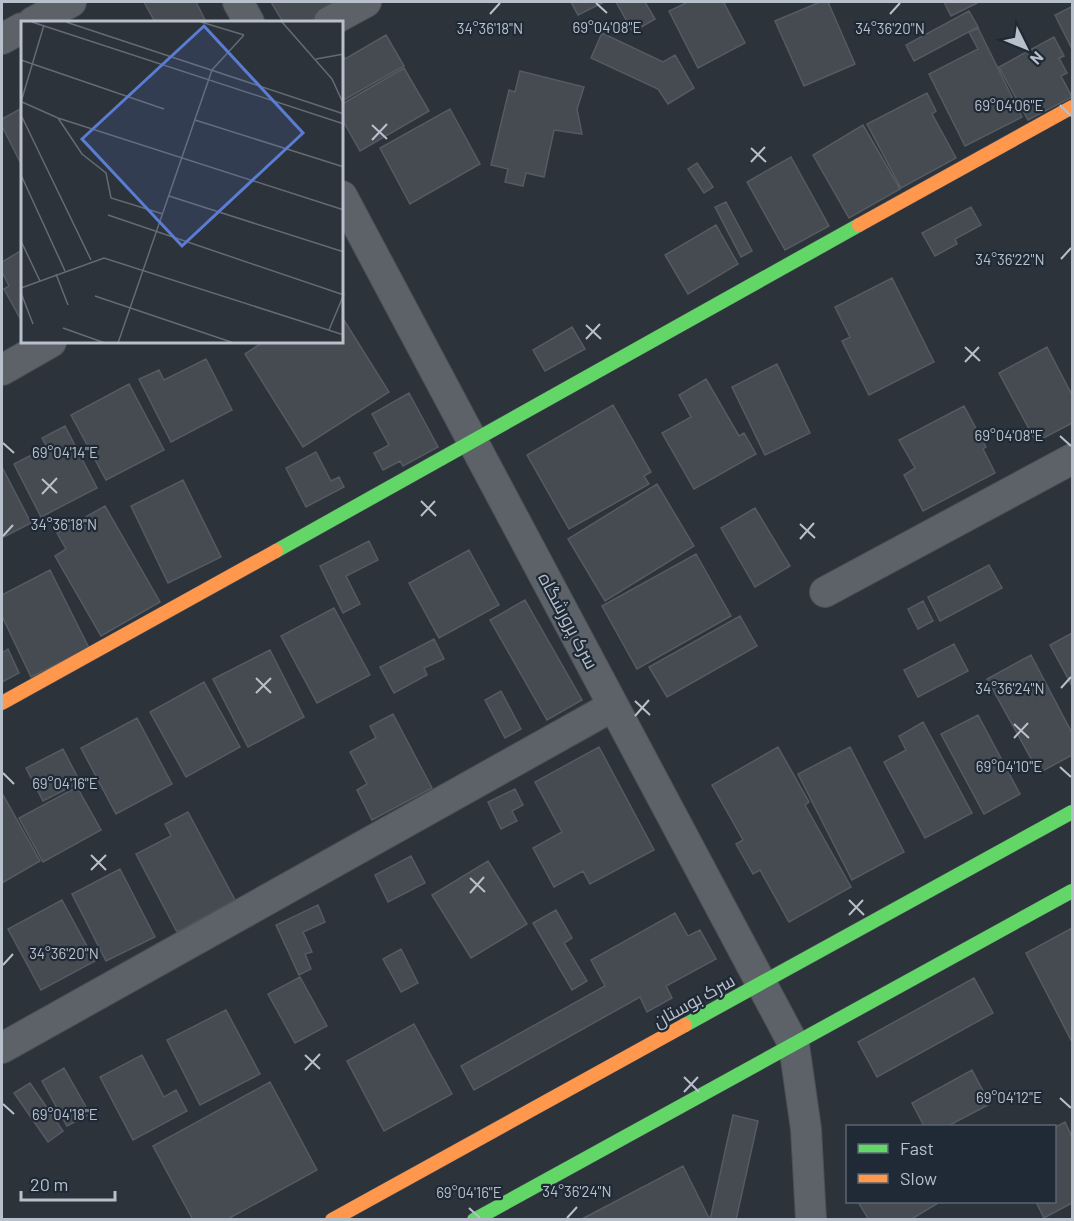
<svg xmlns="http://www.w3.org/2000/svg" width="1074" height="1221" font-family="Barlow,Cairo,sans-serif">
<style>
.building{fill:#454b51;stroke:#555a63;stroke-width:1.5}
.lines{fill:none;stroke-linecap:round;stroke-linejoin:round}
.street-casing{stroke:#4b4f55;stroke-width:32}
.fast-casing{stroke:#4b4f55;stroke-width:15}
.slow-casing{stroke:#4b4f55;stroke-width:15}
.street{stroke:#5d6269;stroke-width:30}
.fast{stroke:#63d668;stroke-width:14}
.slow{stroke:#ff974d;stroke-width:14}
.ticks{fill:none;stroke:#b8c0cb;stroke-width:2}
.labels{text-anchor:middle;stroke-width:4.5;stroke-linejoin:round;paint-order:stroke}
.street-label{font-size:18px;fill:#b8c0cb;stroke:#1f2a36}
.inset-road{fill:none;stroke:#646b75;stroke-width:1.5}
.view{fill:#5b7cd3;fill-opacity:0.15;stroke:#5b7cd3;stroke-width:3}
.inset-edge{fill:none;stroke:#b8c0cb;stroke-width:3}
.ticks-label{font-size:15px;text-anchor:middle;fill:#b8c0cb;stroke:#1f2a36;stroke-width:4.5;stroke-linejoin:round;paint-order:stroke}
</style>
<rect width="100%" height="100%" fill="#2c333b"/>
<path class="building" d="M144,2H196L206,22H155Z
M271,2H346L309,22H283Z
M571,2H604L578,15Z
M616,2H645L655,19L633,32Z
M688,2H727L724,3L745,43L698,68L669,11Z
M820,2H828L855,64L804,86L775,21Z
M944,2H979L951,16Z
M1071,7L1072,9V49L1055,15Z
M969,11L978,27L914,61L906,45Z
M978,28L1022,117L965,146L929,74L978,49L969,32Z
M602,33L663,62L675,55L694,88L668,104L658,89L591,58Z
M386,35L404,66L342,101V54L345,59Z
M1054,37L1064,56L1059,58L1067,73L1061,76L1072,97L1028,120L999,67Z
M404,68L429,111L360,151L342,119V104Z
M520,71L584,87L577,109L582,134L554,130L544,177L526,173L523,186L505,182L508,169L491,165L509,90L515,92Z
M927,93L936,111L932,114L956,158L901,188L867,124Z
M22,108V166L2,126V119Z
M450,109L480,164L410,204L380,148Z
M863,125L900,189L849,218L813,155Z
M791,157L829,226L785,250L747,182Z
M697,163L713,187L704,193L688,169Z
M726,202L752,251L741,257L715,207Z
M971,207L981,225L955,239L957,244L935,256L922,233Z
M716,225L738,264L688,294L665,255Z
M22,250V322L4,289L9,286L2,272V262Z
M892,278L934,362L869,395L842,341L850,337L835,307Z
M342,317L389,392L303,447L245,354L263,342H342Z
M572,327L585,349L545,371L533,350Z
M1047,347L1072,395V423L1036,442L999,373Z
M206,359L232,410L171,442L139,379L159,370L164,380Z
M777,364L810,433L765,455L732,387Z
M706,379L739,436L744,433L756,454L694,489L662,433L691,417L679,395Z
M129,384L164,450L106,480L71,415Z
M409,393L438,447L403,466L400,461L383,470L374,453L389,445L372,414Z
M613,405L651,472L644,476L649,484L569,529L527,455Z
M964,406L986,447L983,449L995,473L923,511L904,475L915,468L899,440Z
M65,426L97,488L41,517L14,464L47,447L42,438Z
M316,452L331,481L339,477L344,487L306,507L286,468Z
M2,467L31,523L2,538Z
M183,480L221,557L168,583L131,506Z
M657,484L694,546L605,601L568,539Z
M105,506L160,602L101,636L55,556L66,549L57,533Z
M755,508L790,566L755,587L721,528Z
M369,541L378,560L346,576L360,604L343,613L320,566Z
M469,550L499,605L439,638L409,583Z
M696,554L731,616L637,669L602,606Z
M989,565L1002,588L940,621L928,597Z
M50,570L89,648L31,677L2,616V595Z
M525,600L582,700L547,720L490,620Z
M923,601L933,621L918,629L908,609Z
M334,608L370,675L317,703L281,636Z
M740,616L757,646L667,697L649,667Z
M1072,633V686L1050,645Z
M434,639L444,659L424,668L427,675L394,693L380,667Z
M954,644L968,671L918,697L904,670Z
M8,649L19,673L2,682V653Z
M270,650L304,717L248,747L213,679Z
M1031,655L1072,733V755L1039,773L987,679Z
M204,682L240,747L186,777L150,712Z
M501,691L521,729L505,738L485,700Z
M393,714L432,788L372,820L357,790L367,784L350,752L376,738L370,726Z
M978,715L1020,794L984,814L941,734Z
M137,718L172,784L116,814L81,748Z
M923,722L972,813L925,838L884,762L906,750L899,736Z
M599,747L654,850L590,884L583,871L554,887L533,848L562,832L535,782Z
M778,747L809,802L805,805L851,887L789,922L760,870L753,874L736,844L743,840L712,785Z
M850,747L904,852L852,880L798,774Z
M63,749L80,782L43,801L26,768Z
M77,787L101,830L43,862L19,818Z
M515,789L523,805L512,811L517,821L501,829L488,802Z
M2,793L40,861L2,883Z
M188,812L235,900L177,932L136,854L171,836L165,824Z
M411,856L425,883L388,902L375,875Z
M488,861L527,924L471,958L432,895Z
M120,869L155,937L106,961L72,894Z
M62,900L95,961L41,990L8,929Z
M318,905L325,922L303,932L312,952L305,954L311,969L299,975L276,925Z
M556,910L572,938L564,943L587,981L572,990L533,923Z
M675,913L688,936L700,930L716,959L666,986L672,998L647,1012L640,997L474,1090L461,1066L605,986L591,960Z
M1072,928V1042L1026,953Z
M401,949L418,983L401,992L383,959Z
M300,977L327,1026L295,1043L268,994Z
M974,978L993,1013L877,1077L858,1042Z
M226,1010L260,1074L200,1105L167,1040Z
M414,1024L452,1094L384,1131L347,1061Z
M142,1055L164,1097L176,1090L187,1111L133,1140L100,1077Z
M64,1068L90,1114L67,1126L42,1081Z
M972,1070L990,1104L948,1126H924L912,1103Z
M270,1082L317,1170L226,1220H193L153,1146Z
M30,1083L63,1131L48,1142L14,1093Z
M733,1115L758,1121L736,1220H710Z
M1065,1122L1072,1137V1203L1044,1218L1036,1202H1054V1128Z
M683,1166L709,1218L706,1220H580Z
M858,1202H940L910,1220H869Z"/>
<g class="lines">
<g class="street-casing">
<path id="street" d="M238,2L249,22
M33,22L71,2
M329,22L366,2
M2,39L22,28
M342,196L794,1045L806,1129L811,1220
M2,370L51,342
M825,592L1072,459
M2,1048L613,706"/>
</g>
<g class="fast-casing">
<path id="fast" d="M276,551L859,225
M685,1025L1072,812
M474,1220L1072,891"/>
</g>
<g class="slow-casing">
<path id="slow" d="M859,225L1072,107
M2,703L276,551
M332,1220L685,1025"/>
</g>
<use href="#street" class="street"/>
<use href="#fast" class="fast"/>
<use href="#slow" class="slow"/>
</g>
<path class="ticks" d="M596,3L607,13M490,14L500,3M890,14L900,3M1060,105L1071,116M372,125L387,139M372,140L387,124M751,148L766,162M751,162L765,147M1061,259L1071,248M586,325L601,339M586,339L600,324M965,347L980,361M965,362L979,347M1060,436L1071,446M3,443L14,453M42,479L57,493M42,494L57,478M421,501L436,516M421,516L435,501M800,524L815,538M3,536L13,525M800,539L814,523M256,678L271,693M1061,688L1071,677M256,693L271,678M635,701L650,715M635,716L649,700M1014,724L1029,738M1014,738L1028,723M1060,767L1071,777M3,773L14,784M91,855L106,870M91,870L106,855M470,878L485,892M470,893L484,877M849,900L864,915M849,915L863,900M3,965L13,954M305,1055L320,1069M305,1070L320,1054M684,1077L699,1092M684,1092L698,1077M1060,1098L1071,1108M3,1104L14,1114M469,1208L480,1218M567,1218L577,1207"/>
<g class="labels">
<g class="street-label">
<text transform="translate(568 621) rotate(62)" y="6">سرک پرورشگاه</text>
<text transform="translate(694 1001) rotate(-29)" y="6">سرک بوستان</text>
</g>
</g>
<g transform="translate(21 21)">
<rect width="322" height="322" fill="#2c333b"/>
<path class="inset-road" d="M11,1L323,103M45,1L323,93M180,1L223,14M261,1L311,58L323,84M295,38L323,33M0,39L143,88M0,81L23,4M1,81L37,97L323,189M0,94L70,239M37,97L61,133L85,152L90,177L142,193M174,99L323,146M0,154L44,250M148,175L323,231M87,194L323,274M0,220L19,260M35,253L47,284M0,267L83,237L323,314M0,272L12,303M74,275L213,322M42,307L84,322M308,309L323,273M97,322L191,49L223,14"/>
<path class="view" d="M183,5L282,112L161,225L61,118Z"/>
<rect width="322" height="322" class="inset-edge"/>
</g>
<g class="ticks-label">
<text x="607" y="33">69°04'08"E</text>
<text x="890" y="34">34°36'20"N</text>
<text x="490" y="34">34°36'18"N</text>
<text x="1009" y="111">69°04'06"E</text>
<text x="1010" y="265">34°36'22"N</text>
<text x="1009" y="441">69°04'08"E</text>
<text x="65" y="458">69°04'14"E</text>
<text x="64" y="530">34°36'18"N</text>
<text x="1010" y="694">34°36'24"N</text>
<text x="1009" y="772">69°04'10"E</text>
<text x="65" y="789">69°04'16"E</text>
<text x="64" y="959">34°36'20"N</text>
<text x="1009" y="1103">69°04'12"E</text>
<text x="65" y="1120">69°04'18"E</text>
<text x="577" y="1197">34°36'24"N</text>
<text x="469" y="1198">69°04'16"E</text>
</g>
<rect width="1074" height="1221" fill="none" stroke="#b8c0cb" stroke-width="6"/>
<rect x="846" y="1125" width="210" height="78" fill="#1f2a36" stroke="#5c6672" stroke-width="1.5"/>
<rect x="858" y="1144" width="30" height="9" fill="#63d668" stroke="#5c6672" stroke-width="1.5"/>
<text x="900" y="1155" font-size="18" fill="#b8c0cb">Fast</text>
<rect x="858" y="1174" width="30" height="9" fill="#ff974d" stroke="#5c6672" stroke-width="1.5"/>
<text x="900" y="1185" font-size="18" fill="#b8c0cb">Slow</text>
<g transform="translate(1026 48) rotate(133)" stroke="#1f2a36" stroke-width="4.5" paint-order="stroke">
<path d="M0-4.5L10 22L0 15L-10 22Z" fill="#b8c0cb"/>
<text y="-9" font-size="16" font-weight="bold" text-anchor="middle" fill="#b8c0cb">N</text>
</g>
<path d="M21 1191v9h94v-9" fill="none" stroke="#b8c0cb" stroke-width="3"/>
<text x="30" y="1191" font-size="18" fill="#b8c0cb" stroke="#1f2a36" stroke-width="4.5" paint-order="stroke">20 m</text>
</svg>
